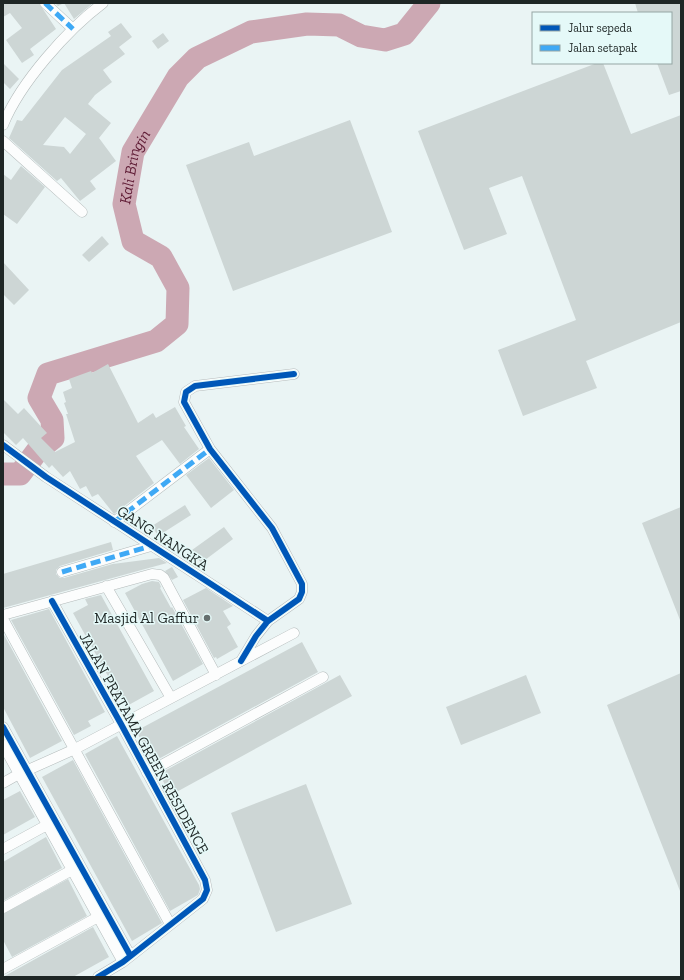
<svg xmlns="http://www.w3.org/2000/svg" width="684" height="980" font-family="'Zilla Slab',serif">
<style>
.lines{fill:none;stroke-linecap:round;stroke-linejoin:round}
.river{stroke:#cca8b3;stroke-width:23}
.building{fill:#cdd6d5;fill-rule:evenodd}
.street-casing{stroke:#b4bbbb;stroke-width:11}
.street{stroke:#fcfdfd;stroke-width:10}
.quiet{stroke:#3fa9f5;stroke-width:5;stroke-dasharray:10 5;stroke-linecap:butt}
.cycleway-casing{stroke:#e5f9f8;stroke-width:8}
.cycleway{stroke:#0057b8;stroke-width:6}
.poi-dot{fill:#656e6d;stroke:#e5f9f8;stroke-width:1.5}
.labels{text-anchor:middle;stroke-width:3;stroke-linejoin:round;paint-order:stroke}
.street-label{font-size:15px;fill:#1e2625;stroke:#e5f9f8}
.poi-label{font-size:15px;fill:#1e2625;stroke:#e5f9f8;text-anchor:end}
.water-label{font-size:16px;font-style:italic;fill:#601d36;stroke:#e5f9f8}
</style>
<rect width="100%" height="100%" fill="#eaf4f4"/>
<g class="lines">
<path class="river" id="s1" d="M3,474H20L38,450L53,438L52,420L39,398L48,374L156,341L177,324L178,288L161,257L133,241L124,204L133,152L178,77L197,58L251,32L307,24L339,25L361,36L385,40L404,34L429,3"/>
</g>
<path class="building" d="M3,3H39L56,29L30,49L34,55L22,63L6,40L22,28L10,13L3,17Z
M55,3H93L74,19L64,3L58,6Z
M635,3H681V91L669,95L657,63H671V13H638Z
M121,23L132,37L119,47L125,54L103,70L112,82L95,95L88,104L111,123L99,138L116,161L90,181L96,189L80,201L61,178L57,181L9,138L17,120L22,121L62,70L111,36L108,32ZM65,117L86,134L70,154L64,147L43,145Z
M163,33L169,41L158,49L152,41Z
M3,63L19,79L10,89L3,82Z
M597,63H603L631,134L681,115V322L586,361L597,388L523,416L498,350L576,320L522,176L489,188L507,234L464,250L418,131Z
M350,120L392,232L233,291L186,165L249,142L254,156Z
M21,166L45,187L17,224L3,214V174L11,180Z
M102,236L109,244L89,262L82,255Z
M3,262L29,290L14,305L3,294Z
M108,364L138,423L153,413L156,418L175,407L186,426L184,427L199,449L180,464L162,440L136,456L154,483L114,514L98,494L92,497L86,486L80,489L70,471L63,477L52,465L49,468L23,438L16,445L3,432V399L18,414L24,408L47,433L41,438L55,452L75,442L66,414H68L64,403L66,402L63,392L72,388L69,379L91,371L92,373Z
M209,458L234,490L211,508L186,475Z
M185,505L191,515L158,536L152,526Z
M681,507V620H680L642,523Z
M224,527L233,539L201,563L192,550Z
M111,542L113,550L60,566L56,570V574L60,578H64L116,563L113,564L159,558L167,563L3,608V574Z
M172,567L178,577L172,580L165,571Z
M152,581L159,582L161,587L160,588L171,608L172,607L203,664L173,681L125,593L142,584Z
M206,588L233,606L223,611L231,624L227,627L238,647L217,659L216,657L214,658L183,600Z
M101,595L154,691L125,707L73,613L88,605L85,599Z
M49,609L105,712L88,721L91,726L74,735L11,620Z
M3,633L62,741L30,758L3,707Z
M302,642L318,672L153,762L136,731Z
M681,673V891H680L607,705Z
M340,675L352,696L171,795L159,774Z
M526,675L541,713L461,745L446,707Z
M117,736L199,885L200,889L198,895L170,911L85,754Z
M73,760L162,923L132,941L42,777Z
M306,784L352,904L276,932L231,813Z
M20,791L35,817L3,835V800Z
M46,837L62,868L3,901V862Z
M68,879L87,916L12,957L3,940V914Z
M93,927L109,957L73,977H3Z"/>
<g class="lines">
<g class="street-casing">
<path id="street" d="M45,3L73,29
M3,125C20,83 67,30 103,3
M3,141L82,212
M3,445L46,477L268,621
M114,522L210,449
M62,572L151,546
M106,586L171,698
M52,601L121,724L205,880L207,890L203,899L123,962L98,977
M3,615L152,574L160,575L164,578L216,675
M3,619L170,924
M241,661L256,636L268,621L299,599L302,592V584L272,528L210,449L184,402L186,392L195,386L294,374
M3,727L130,955
M3,745L123,962
M147,773L323,677
M3,783L19,774L75,749L294,633
M3,849L47,825
M3,908L72,870
M3,969L98,917"/>
</g>
<use href="#street" class="street"/>
<path class="quiet" d="M45,3L73,29
M114,522L210,449
M62,572L151,546"/>
<g class="cycleway-casing">
<path id="cycleway" d="M3,445L46,477L268,621
M52,601L121,724L205,880L207,890L203,899L123,962L98,977
M241,661L256,636L268,621L299,599L302,592V584L272,528L210,449L184,402L186,392L195,386L294,374
M3,727L130,955"/>
</g>
<use href="#cycleway" class="cycleway"/>
</g>
<circle class="poi-dot" cx="207" cy="618" r="4"/>
<g class="labels">
<g class="street-label">
<text transform="translate(163 538) rotate(33)" y="5">GANG NANGKA</text>
<text transform="translate(144 743) rotate(61)" y="5">JALAN PRATAMA GREEN RESIDENCE</text>
</g>
<g class="poi-label">
<text x="199" y="623">Masjid Al Gaffur</text>
</g>
<g class="water-label">
<text dy="6" stroke="none"><textPath href="#s1" startOffset="456">Kali Bringin</textPath></text>
</g>
</g>
<rect width="684" height="980" fill="none" stroke="#1e2625" stroke-width="8"/>
<rect x="532" y="12" width="140" height="52" fill="#e5f9f8" stroke="#95a5a4"/>
<rect x="540" y="25" width="20" height="6" fill="#0057b8" stroke="#95a5a4"/>
<text x="568" y="32" font-size="12" fill="#1e2625">Jalur sepeda</text>
<rect x="540" y="45" width="20" height="6" fill="#3fa9f5" stroke="#95a5a4"/>
<text x="568" y="52" font-size="12" fill="#1e2625">Jalan setapak</text>
</svg>
